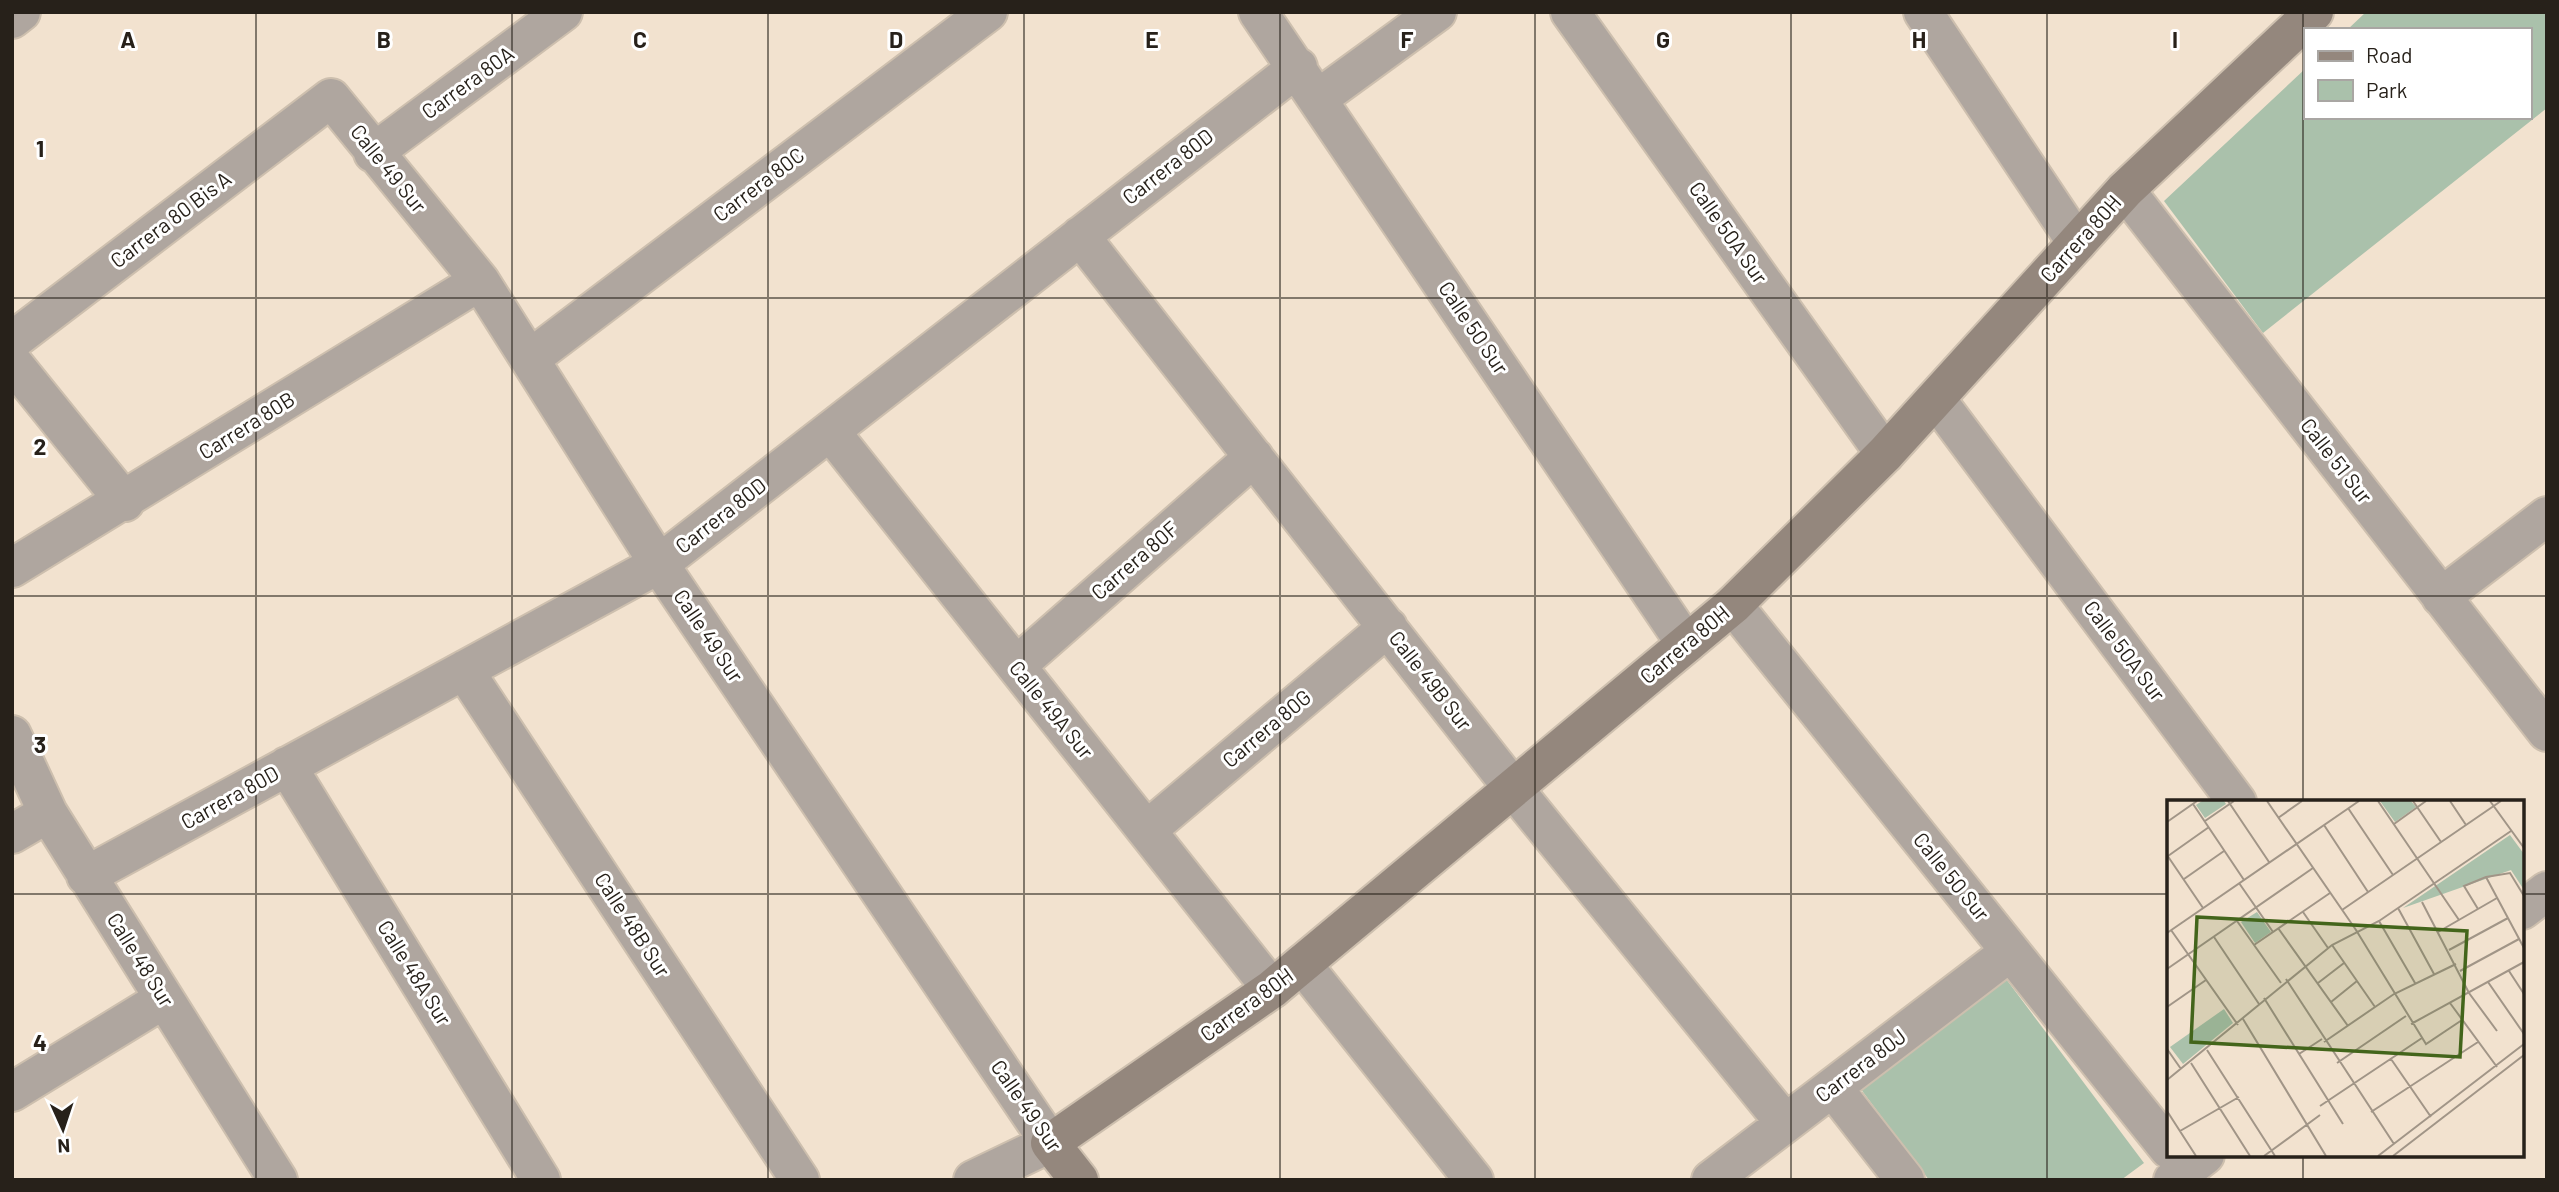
<svg xmlns="http://www.w3.org/2000/svg" width="2559" height="1192" font-family="Barlow,sans-serif">
<style>
.green{fill:#aac1ab}
.lines{fill:none;stroke-linecap:round;stroke-linejoin:round}
.street-casing{stroke:#cdbfae;stroke-width:42}
.secondary-casing{stroke:#cdbfae;stroke-width:42}
.street{stroke:#afa69f;stroke-width:38}
.secondary{stroke:#94877d;stroke-width:38}
.grid{fill:none;stroke:#27211a;stroke-width:2;stroke-opacity:0.55}
.labels{text-anchor:middle;stroke-width:6;stroke-linejoin:round;paint-order:stroke}
.street-label{font-size:21px;fill:#27211a;stroke:#fff}
.inset-road{fill:none;stroke:#a19587;stroke-width:2}
.view{fill:#43651b;fill-opacity:0.15;stroke:#43651b;stroke-width:3.5}
.inset-edge{fill:none;stroke:#27211a;stroke-width:3.5}
.grid-label{font-size:23px;text-anchor:middle;font-weight:bold;fill:#27211a;stroke:#fff;stroke-width:6;stroke-linejoin:round;paint-order:stroke}
</style>
<rect width="100%" height="100%" fill="#f2e2cf"/>
<path class="green" d="M2366,12H2547V108L2263,333L2164,201L2305,69V117H2529V30H2347Z
M2003,975L2144,1163L2121,1180H1929L1857,1084Z"/>
<g class="lines">
<g class="street-casing">
<path id="street" d="M1258,12L1686,644
M1570,12L1885,454
M1923,12L2077,243
M12,19L21,12
M1319,98L1437,12
M373,153L563,12
M2125,190L2547,732
M1080,236L1513,788L1785,1123
M12,341L331,98L480,281L659,564L1050,1143L973,1180
M531,358L988,12
M12,362L125,502
M1936,399L2237,802
M830,431L1272,989
M12,568L480,281
M2441,597L2547,516
M1733,605L2169,1149
M1016,666L1254,457
M464,670L800,1180
M12,735L48,813L278,1180
M287,766L541,1180
M1147,830L1388,627
M12,834L48,813
M86,876L659,564L1298,67
M2522,910L2547,891
M1302,964L1474,1180
M1833,1088L1905,1180
M12,1092L164,999
M1711,1180L2010,952
M2173,1180L2205,1155"/>
</g>
<g class="secondary-casing">
<path id="secondary" d="M1079,1180L1050,1143L1272,989L1733,605L1885,454L2125,190L2314,12"/>
</g>
<use href="#street" class="street"/>
<use href="#secondary" class="secondary"/>
</g>
<path class="grid" d="M256,12V1180M512,12V1180M768,12V1180M1024,12V1180M1280,12V1180M1535,12V1180M1791,12V1180M2047,12V1180M2303,12V802M12,298H2547M12,596H2547M12,894H2169M2522,894H2547M2303,1155V1180"/>
<g class="labels">
<g class="street-label">
<text transform="translate(468 83) rotate(-36)" y="7">Carrera 80A</text>
<text transform="translate(1168 167) rotate(-38)" y="7">Carrera 80D</text>
<text transform="translate(388 169) rotate(51)" y="7">Calle 49 Sur</text>
<text transform="translate(759 185) rotate(-37)" y="7">Carrera 80C</text>
<text transform="translate(171 220) rotate(-37)" y="7">Carrera 80 Bis A</text>
<text transform="translate(1728 233) rotate(55)" y="7">Calle 50A Sur</text>
<text transform="translate(2081 239) rotate(-48)" y="7">Carrera 80H</text>
<text transform="translate(1473 328) rotate(56)" y="7">Calle 50 Sur</text>
<text transform="translate(247 426) rotate(-32)" y="7">Carrera 80B</text>
<text transform="translate(2336 461) rotate(52)" y="7">Calle 51 Sur</text>
<text transform="translate(721 516) rotate(-38)" y="7">Carrera 80D</text>
<text transform="translate(1135 561) rotate(-41)" y="7">Carrera 80F</text>
<text transform="translate(708 636) rotate(56)" y="7">Calle 49 Sur</text>
<text transform="translate(1685 645) rotate(-40)" y="7">Carrera 80H</text>
<text transform="translate(2124 651) rotate(53)" y="7">Calle 50A Sur</text>
<text transform="translate(1430 681) rotate(52)" y="7">Calle 49B Sur</text>
<text transform="translate(1051 710) rotate(51)" y="7">Calle 49A Sur</text>
<text transform="translate(1267 729) rotate(-40)" y="7">Carrera 80G</text>
<text transform="translate(230 798) rotate(-29)" y="7">Carrera 80D</text>
<text transform="translate(1951 877) rotate(51)" y="7">Calle 50 Sur</text>
<text transform="translate(632 925) rotate(57)" y="7">Calle 48B Sur</text>
<text transform="translate(140 960) rotate(58)" y="7">Calle 48 Sur</text>
<text transform="translate(414 973) rotate(58)" y="7">Calle 48A Sur</text>
<text transform="translate(1247 1005) rotate(-36)" y="7">Carrera 80H</text>
<text transform="translate(1861 1066) rotate(-37)" y="7">Carrera 80J</text>
<text transform="translate(1026 1106) rotate(55)" y="7">Calle 49 Sur</text>
</g>
</g>
<g transform="translate(2167 800)">
<rect width="357" height="357" fill="#f2e2cf"/>
<path d="M35,1H57L59,4L38,18L29,5ZM213,1H244L249,7L228,22ZM343,35L357,54V90L344,70L236,108ZM90,112L104,132L88,143L74,122ZM57,209L66,223L16,264L3,247Z" fill="#aac1ab"/>
<path class="inset-road" d="M61,1L102,62M100,1L189,130L259,244L295,220M211,1L292,120M246,1L274,42M283,1L299,25M323,1L357,48M26,4L77,80M181,8L226,75M111,18L135,1M38,21L67,1M0,22L30,1M227,24L259,1M157,25L201,92M0,55L36,108M1,56L42,27M319,77L357,148M17,79L57,51M72,83L106,132M255,102L302,193L330,231M231,108L267,174M311,109L297,86L319,77L343,73L357,96M175,110L334,1M136,112L161,148M70,121L114,183M212,121L248,183M111,128L181,226M4,130L71,225M271,132L330,98M0,133L192,1M47,137L92,204M87,145L163,93M165,145L208,207M282,150L341,118M0,169L146,68M293,171L352,139M342,171L357,194M119,179L227,344M321,182L357,234M151,183L177,163M97,198L176,324M164,202L190,181M283,203L330,267M0,207L39,180M76,219L159,356M244,224L357,162M157,242L227,194L289,164M0,249L14,269M40,250L108,356M132,254L155,239M224,259L264,317M24,263L83,356M170,263L239,216M0,280L165,145L212,121L344,31M153,306L255,238M0,311L29,356M204,312L311,242M13,331L72,297M97,356L153,315M211,356L357,244M226,356L357,255"/>
<path class="view" d="M30,117L300,131L293,257L24,242Z"/>
<rect width="357" height="357" class="inset-edge"/>
</g>
<g class="grid-label">
<text x="128" y="48">A</text>
<text x="384" y="48">B</text>
<text x="640" y="48">C</text>
<text x="896" y="48">D</text>
<text x="1152" y="48">E</text>
<text x="1407" y="48">F</text>
<text x="1663" y="48">G</text>
<text x="1919" y="48">H</text>
<text x="2175" y="48">I</text>
<text x="40" y="157">1</text>
<text x="40" y="455">2</text>
<text x="40" y="753">3</text>
<text x="40" y="1051">4</text>
</g>
<rect width="2559" height="1192" fill="none" stroke="#27211a" stroke-width="28"/>
<rect x="2304" y="28" width="228" height="91" fill="#ffffff" stroke="#a9a6a3" stroke-width="2"/>
<rect x="2318" y="51" width="35" height="10" fill="#94877d" stroke="#a9a6a3" stroke-width="2"/>
<text x="2366" y="63" font-size="21" fill="#27211a">Road</text>
<rect x="2318" y="80" width="35" height="21" fill="#aac1ab" stroke="#a9a6a3" stroke-width="2"/>
<text x="2366" y="98" font-size="21" fill="#27211a">Park</text>
<g transform="translate(63 1129) rotate(177)" stroke="#ffffff" stroke-width="5" paint-order="stroke">
<path d="M0-5L12 26L0 18L-12 26Z" fill="#27211a"/>
<text y="-10" font-size="19" font-weight="bold" text-anchor="middle" fill="#27211a">N</text>
</g>
</svg>
